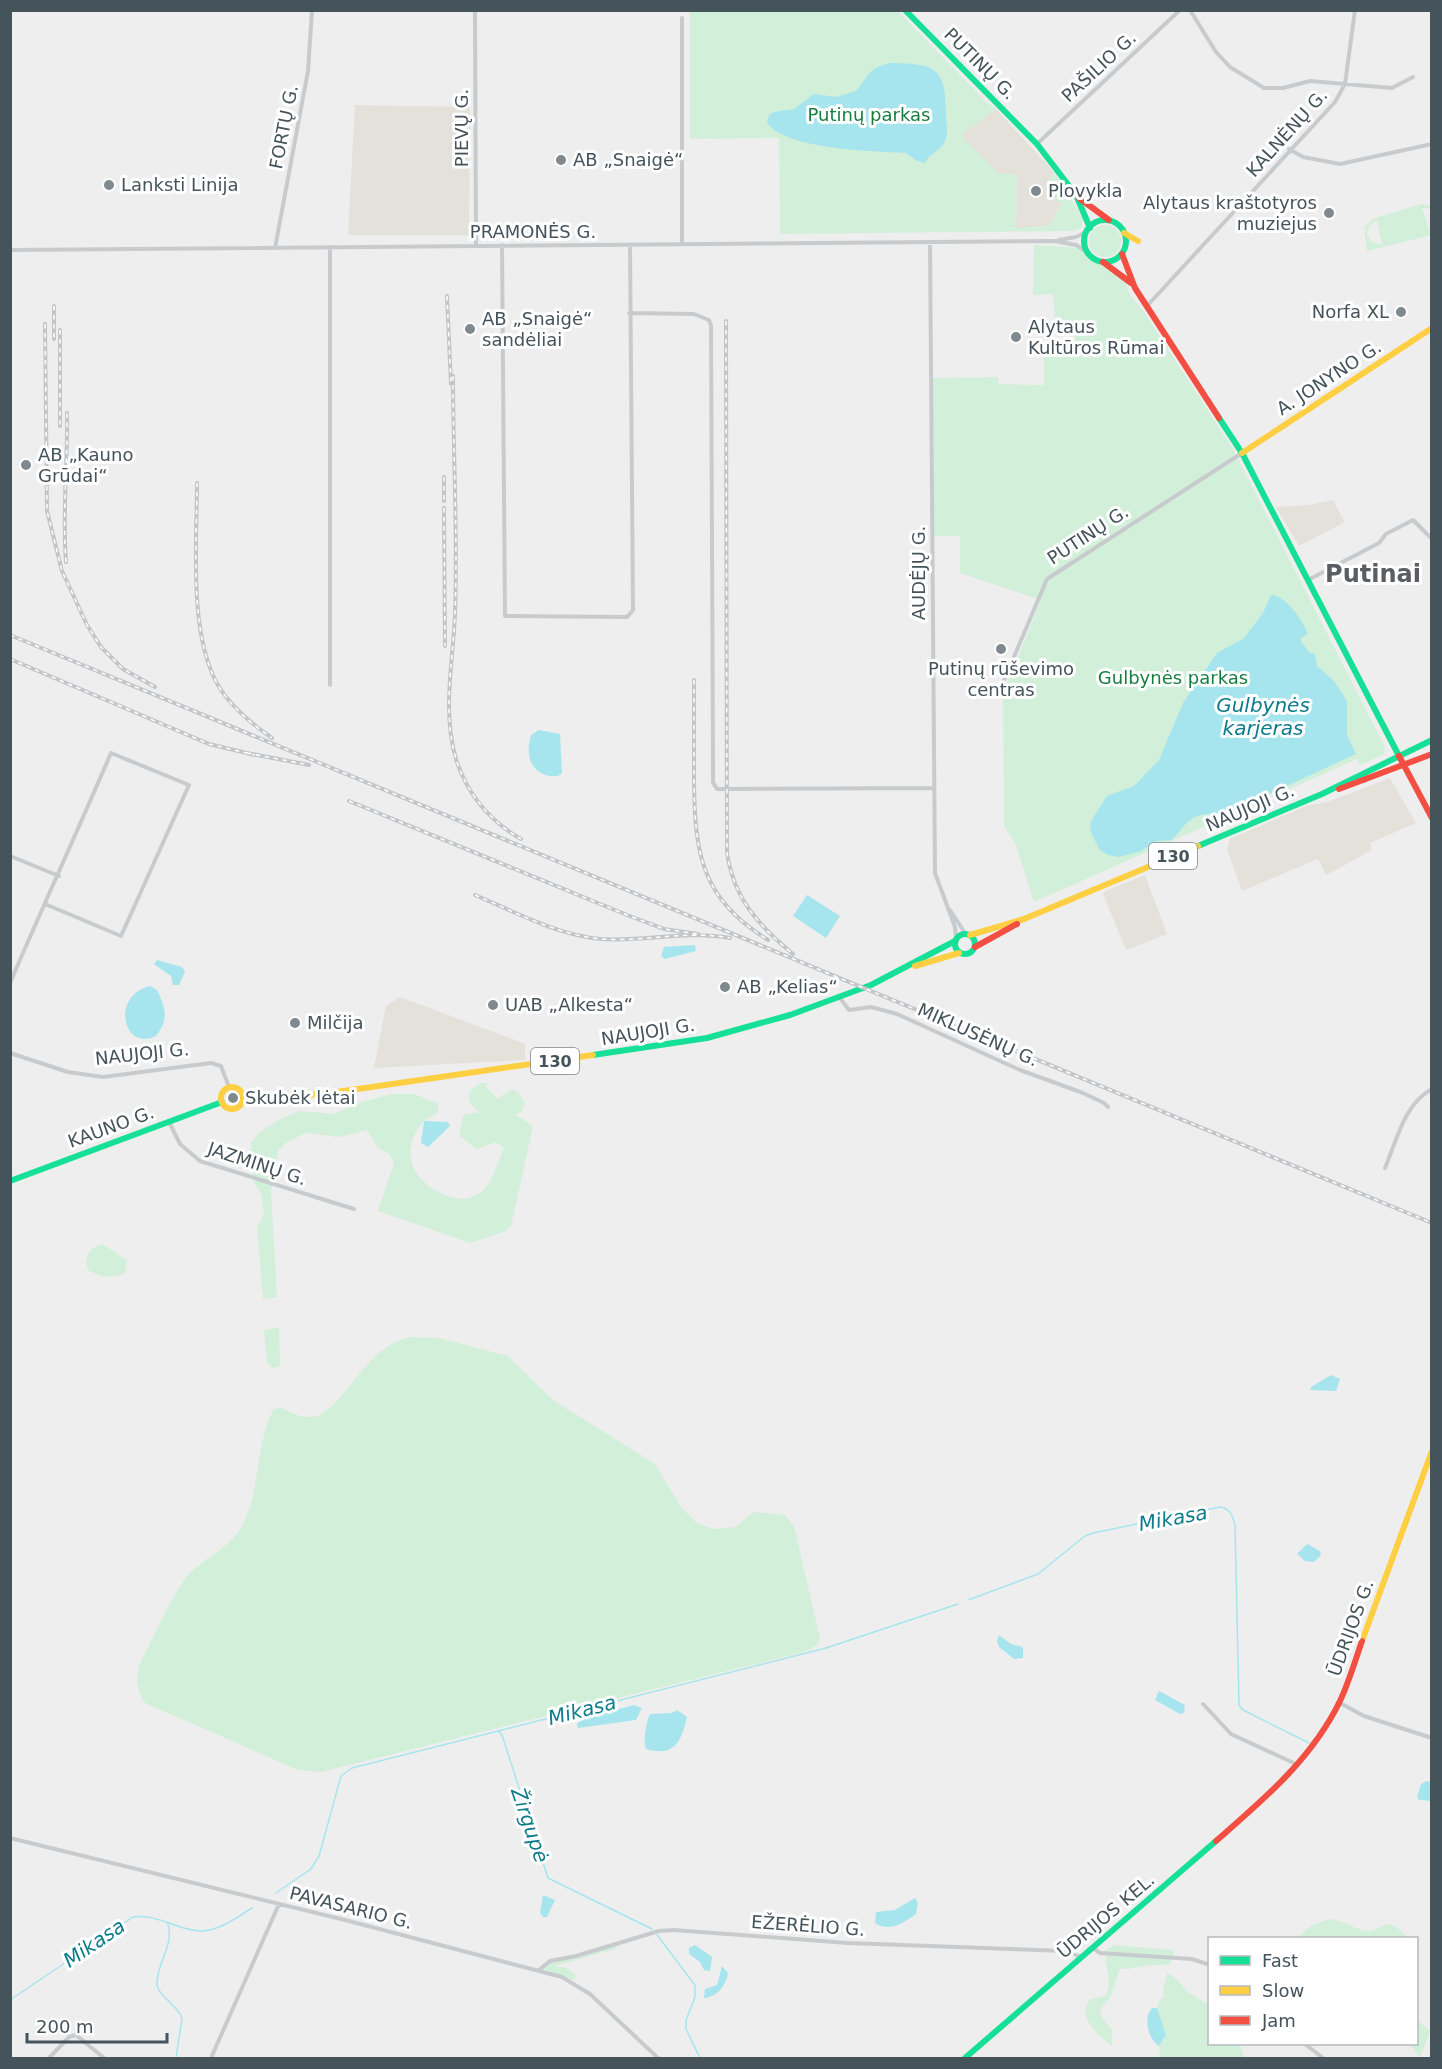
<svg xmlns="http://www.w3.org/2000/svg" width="1442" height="2069" font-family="'DejaVu Sans',sans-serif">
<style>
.commercial{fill:#e4e1db}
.green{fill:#d2efda;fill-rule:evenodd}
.water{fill:#a6e5ed}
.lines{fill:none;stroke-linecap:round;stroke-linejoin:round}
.stream{stroke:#a6e5ed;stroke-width:1.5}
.street{stroke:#c8cbcd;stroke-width:4}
.fast{stroke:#16e098;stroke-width:6}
.slow{stroke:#ffcf43;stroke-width:6}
.jam{stroke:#f24e42;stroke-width:6}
.rail-casing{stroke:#c3c5c7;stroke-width:4}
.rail{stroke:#fff;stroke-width:1.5;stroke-dasharray:4.5;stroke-linecap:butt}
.poi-dot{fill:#80898e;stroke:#fff;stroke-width:2}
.labels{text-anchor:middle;stroke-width:6;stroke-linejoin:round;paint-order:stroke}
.shield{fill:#fff;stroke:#7d878c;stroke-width:1.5}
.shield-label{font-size:16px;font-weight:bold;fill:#45535b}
.street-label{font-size:18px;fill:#45535b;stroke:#fff}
.park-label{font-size:18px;fill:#167d3f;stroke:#fff}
.poi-label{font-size:18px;fill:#45535b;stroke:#fff;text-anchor:start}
.water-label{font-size:20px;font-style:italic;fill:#0c7c8b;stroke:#fff}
.district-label{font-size:24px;font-weight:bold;fill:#5a5e62;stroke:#fff}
</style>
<rect width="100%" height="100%" fill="#efeeee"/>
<path class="commercial" d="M355,105L470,107L469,235H348Z
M996,109L1054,172L1048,181L1062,201L1050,226L1016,229L1017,175L998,173L960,135Z
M1333,500L1345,522L1299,546L1276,507L1309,505Z
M1390,778L1416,823L1370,843L1372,850L1326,875L1318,859L1242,891L1227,849L1230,839L1306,806L1327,802Z
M1145,875L1167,934L1126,950L1103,894L1105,891Z
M400,997L525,1044V1060L374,1068L386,1006Z"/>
<path class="green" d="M690,11H898L986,102L996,109L961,135L998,173L1017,175L1016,228L1050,226L1062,202L1049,200L1048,181L1054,172L1083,219L1081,228L1073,231L780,234L779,138L690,139Z
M1422,204L1431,206V209L1422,208L1431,235L1367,251L1364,227L1374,218ZM1376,220H1377L1382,245L1372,242L1367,235L1368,228Z
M1089 241a16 16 0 1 1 32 0a16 16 0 1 1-32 0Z
M1034,245L1078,248L1124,280L1130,295L1144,312L1233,449L1385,747L1384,754L1360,765L1357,759L1034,902L1016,845L1004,826L1003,694L1041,600L960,573V536H934L933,378L998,377V384L1044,385V356H1076L1074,328L1055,320L1053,294L1033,295Z
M481,1083H488L486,1087L498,1099L511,1089L518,1092L525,1103L522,1111L516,1115L533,1126L511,1226L506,1231L470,1243L378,1211L394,1163L389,1154L378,1148L367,1130L340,1137L306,1133L287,1142L278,1151L271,1191L277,1297L263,1299L257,1228L264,1213L261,1193L254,1184L251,1149V1143L259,1133L280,1119L300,1111L334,1114L358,1103L392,1094H415L439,1104L437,1114C414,1120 403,1154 417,1174C431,1192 461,1208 481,1192C493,1183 498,1161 504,1148L496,1142L477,1149L459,1136L463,1115L479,1112C464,1101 465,1091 481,1083Z
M102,1244L127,1260L126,1270L122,1275L104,1277L89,1271C82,1259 89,1247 102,1244Z
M279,1327L280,1366L272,1368L267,1362L264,1330Z
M412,1337L439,1338L508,1356L553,1400L655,1464L681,1507L698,1524L714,1529L735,1527L754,1512L785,1515L794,1526L820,1638L817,1645L807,1651L321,1772L298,1770L145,1703C136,1690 136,1680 139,1665C154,1637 167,1605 185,1579C201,1558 228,1551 242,1526C261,1490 255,1446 273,1410L280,1407C289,1412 299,1417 310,1417C343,1416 363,1344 412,1337Z
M1330,1919C1342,1920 1351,1927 1362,1930C1386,1936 1381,1909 1408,1938H1297L1312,1925Z
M1114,1945L1172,1950L1174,1952L1170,1965C1153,1963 1137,1969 1120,1969L1110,1998L1100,2008L1102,2018L1112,2029V2046C1099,2034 1077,2020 1089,2000L1105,1996C1115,1979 1102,1966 1106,1950Z
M615,1946L616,1949L554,1966L567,1968L576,1976L573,1980L543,1969L546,1964Z
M1167,1973L1174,1977L1188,1992L1209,2005L1210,2044H1240L1244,2058H1160L1159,2046L1166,2035C1161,2021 1151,2007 1164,1996L1163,1990Z
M1417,2020L1430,2031L1420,2058L1410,2044H1416Z"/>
<path class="water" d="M890,63C935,64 946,66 946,115C946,125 949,134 944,143C939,152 929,153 925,163L917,161L906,153C872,151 788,150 767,123L769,115L774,112L794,109L814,94L836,97L856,91C870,75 866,69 890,63Z
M1271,595C1286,595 1303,621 1308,634L1301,638V642L1310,653L1315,654L1317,666L1334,681L1347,701V735L1356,754L1224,815C1192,812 1192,817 1172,840L1156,841L1141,851L1119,857L1108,855L1099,849L1090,830L1091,821L1107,796L1134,786L1159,760L1183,703L1217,653L1243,639L1263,613Z
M539,730L560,734L562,773L558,776C533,778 524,758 531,735Z
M807,895L840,916L826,938L793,916Z
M695,945L696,951L665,959L661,956L664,947Z
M157,960L182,967L185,972L179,985H173L171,976L154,964Z
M150,986L157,990C166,1009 169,1019 156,1036C122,1052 111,995 150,986Z
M424,1121L448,1122L450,1126L428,1147L421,1143Z
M1331,1375L1340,1379L1336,1391L1310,1390L1311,1387Z
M1307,1544L1320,1551L1321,1555L1314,1562L1305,1561L1297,1554Z
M999,1635L1011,1644L1023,1647V1658L1014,1659L999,1647L997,1641Z
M1159,1691L1185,1705L1184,1713L1180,1714L1155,1700Z
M634,1705L642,1708L636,1720L578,1728L577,1724L583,1719Z
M677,1710L687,1717C681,1743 674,1757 646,1749C643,1741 646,1722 650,1714L672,1713Z
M1427,1781L1431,1782V1801L1419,1800L1417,1796L1421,1784Z
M543,1895L555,1900L547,1917H543L540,1913Z
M915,1898L918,1903L916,1914C905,1922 889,1933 875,1923L876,1912L895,1910Z
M695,1945L712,1957L710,1971L704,1970L700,1962L689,1954V1948Z
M722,1966L728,1973C726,1986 717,1997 704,1998L705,1989L717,1985Z
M1157,2008L1166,2035L1159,2046C1148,2039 1143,2018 1152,2008Z"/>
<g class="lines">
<path class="stream" d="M968,1600L1038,1574L1085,1536L1093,1533L1220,1507C1231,1509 1232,1515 1235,1525L1239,1705L1243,1710L1309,1743
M498,1731L502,1735L548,1878L652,1929
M276,1893L311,1869L319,1856L341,1776L352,1768L826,1648L958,1604
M167,1922C176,1943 157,1962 157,1983C157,1996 178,2005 182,2018L176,2058
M657,1935L695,1985V1997L686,2020V2029L700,2058
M10,2000L133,1917C157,1913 178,1931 201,1931C219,1931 237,1917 252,1908"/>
<path class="street" d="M475,10L476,246
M1190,10L1216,52L1230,67L1264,88H1283L1310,81L1392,88L1413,77
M682,18V244
M1037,144L1180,10
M1289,149L1303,157L1340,164L1432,144
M1059,240L1076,237L1088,231
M930,242L935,873L955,927L956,938
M502,245L505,616L627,617L633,610L630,245
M275,248L308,71L312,10
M10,250L1055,241L1076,245L1087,252
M1147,306L1335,102L1345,84L1355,10
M629,313L694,314L709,320L711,326L713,759V782L717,789L934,788
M1308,580L1379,543L1386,534L1413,520L1432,539
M330,685V247
M1002,685L1047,579L1242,453
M10,856L59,876
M950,910L965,933
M10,983C43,906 78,830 111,753L189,785L121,936L45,904
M840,998L849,1010L871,1007L897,1014L1020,1070L1083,1093L1104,1103L1108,1107
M10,1053L68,1072L103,1077L211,1063L221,1066L229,1087
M169,1122L180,1144L200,1161L354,1209
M1385,1168C1397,1140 1404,1104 1432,1089
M1340,1703L1364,1716L1432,1738
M1203,1704L1231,1734L1298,1765
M10,1838L345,1920L562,1977L590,1994L658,2058
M1093,1948L1100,1953L1192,1959L1210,1965
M539,1970L550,1961L576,1956L659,1931L674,1930L848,1943L1066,1951L1081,1957
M1305,2044L1323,2058
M49,2058L69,2037L76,2035L104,2058
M211,2058L279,1904"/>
<path class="fast" d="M905,10L1037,144L1076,195L1090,228
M1084 241a21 21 0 1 1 42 0a21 21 0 1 1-42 0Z
M1219,418L1242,453L1399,756
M1198,846L1322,794L1432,740
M955 944a10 10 0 1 1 20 0a10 10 0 1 1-20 0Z
M593,1055L707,1038L790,1015L871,985L955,941
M10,1181L222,1102
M965,2058L1216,1841"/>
<path class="slow" d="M1124,233L1138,241
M1242,453L1432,328
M970,935L1024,919L1198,846
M915,966L959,953
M221 1098a11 11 0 1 1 22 0a11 11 0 1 1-22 0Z
M244,1098L323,1094L593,1055
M1362,1641L1432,1451"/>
<path class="jam" d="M1079,198L1109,220
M1122,254L1135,288L1219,418
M1103,262L1131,283
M1399,756L1432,818
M1339,789L1432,754
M975,947L1017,924
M1216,1841C1263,1800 1312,1759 1340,1701C1349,1682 1355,1661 1362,1641"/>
<g class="rail-casing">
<path id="rail" d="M447,296L451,384
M54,306V339
M726,321L727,852C733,898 759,926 793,954
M45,324L47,511L62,571L87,625L101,647L123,669L155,687
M60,330V426
M453,376C453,455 458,535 455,614C453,662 442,712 456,759C467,794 490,821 521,839
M444,477V501
M197,483C197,542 188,635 219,687C232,708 252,724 272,738
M444,508L445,646
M66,562C62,511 68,463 67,413
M10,635L1432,1223
M10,659L209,744L255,755
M694,680C694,714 694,747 694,781C695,855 701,898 768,940
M247,753L309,765
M349,801L627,915L664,929L698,934
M475,895C515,912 557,935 601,939C645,942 686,930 730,938"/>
</g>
<use href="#rail" class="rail"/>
</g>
<g class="poi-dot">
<circle cx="561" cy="160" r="6"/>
<circle cx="109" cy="185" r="6"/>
<circle cx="1036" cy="191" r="6"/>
<circle cx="1329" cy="213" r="6"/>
<circle cx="1401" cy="312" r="6"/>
<circle cx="470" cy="329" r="6"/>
<circle cx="1016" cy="337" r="6"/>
<circle cx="26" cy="465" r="6"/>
<circle cx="1001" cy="649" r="6"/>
<circle cx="725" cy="987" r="6"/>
<circle cx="493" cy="1005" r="6"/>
<circle cx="295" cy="1023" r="6"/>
<circle cx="233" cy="1098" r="6"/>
</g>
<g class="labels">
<g class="shield">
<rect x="1149" y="843" width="48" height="26" rx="4.5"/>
<rect x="531" y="1048" width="48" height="26" rx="4.5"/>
</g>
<g class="shield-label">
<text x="1173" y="862">130</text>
<text x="555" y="1067">130</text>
</g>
<g class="street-label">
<text transform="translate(980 64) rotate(45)" y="6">PUTINŲ G.</text>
<text transform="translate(1099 67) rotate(-43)" y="6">PAŠILIO G.</text>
<text transform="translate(284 127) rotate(-79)" y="6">FORTŲ G.</text>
<text transform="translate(462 128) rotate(-90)" y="6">PIEVŲ G.</text>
<text transform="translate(1287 133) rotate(-48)" y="6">KALNĖNŲ G.</text>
<text x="533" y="238">PRAMONĖS G.</text>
<text transform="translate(1329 378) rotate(-33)" y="6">A. JONYNO G.</text>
<text transform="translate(1088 535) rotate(-33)" y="6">PUTINŲ G.</text>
<text transform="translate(919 573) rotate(-90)" y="6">AUDĖJŲ G.</text>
<text transform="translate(1250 808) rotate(-23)" y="6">NAUJOJI G.</text>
<text transform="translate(648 1032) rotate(-9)" y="6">NAUJOJI G.</text>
<text transform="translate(978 1035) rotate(24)" y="6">MIKLUSĖNŲ G.</text>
<text transform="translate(142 1054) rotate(-6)" y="6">NAUJOJI G.</text>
<text transform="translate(111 1127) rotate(-20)" y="6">KAUNO G.</text>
<text transform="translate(257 1164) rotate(18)" y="6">JAZMINŲ G.</text>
<text transform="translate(1351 1628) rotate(-70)" y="6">ŪDRIJOS G.</text>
<text transform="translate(351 1908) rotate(14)" y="6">PAVASARIO G.</text>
<text transform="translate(1106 1916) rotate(-40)" y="6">ŪDRIJOS KEL.</text>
<text transform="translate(808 1926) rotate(4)" y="6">EŽERĖLIO G.</text>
</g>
<g class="park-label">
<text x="869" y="121">Putinų parkas</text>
<text x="1173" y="684">Gulbynės parkas</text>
</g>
<g class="poi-label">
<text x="573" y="166">AB „Snaigė“</text>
<text x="121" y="191">Lanksti Linija</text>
<text x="1048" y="197">Plovykla</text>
<text x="1317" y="209" text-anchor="end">Alytaus kraštotyros<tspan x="1317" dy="21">muziejus</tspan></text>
<text x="1389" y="318" text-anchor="end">Norfa XL</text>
<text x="482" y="325">AB „Snaigė“<tspan x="482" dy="21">sandėliai</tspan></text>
<text x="1028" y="333">Alytaus<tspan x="1028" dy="21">Kultūros Rūmai</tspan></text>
<text x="38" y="461">AB „Kauno<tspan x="38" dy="21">Grūdai“</tspan></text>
<text x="1001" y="675" text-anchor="middle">Putinų rūševimo<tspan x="1001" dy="21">centras</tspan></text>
<text x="737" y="993">AB „Kelias“</text>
<text x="505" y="1011">UAB „Alkesta“</text>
<text x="307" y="1029">Milčija</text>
<text x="245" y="1104">Skubėk lėtai</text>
</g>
<g class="water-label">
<text x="1263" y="712">Gulbynės<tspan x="1263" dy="23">karjeras</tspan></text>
<text transform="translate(1173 1518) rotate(-10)" y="7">Mikasa</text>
<text transform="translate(582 1710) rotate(-14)" y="7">Mikasa</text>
<text transform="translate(530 1825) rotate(71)" y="7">Žirgupė</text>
<text transform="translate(94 1943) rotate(-34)" y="7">Mikasa</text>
</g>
<g class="district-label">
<text x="1373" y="582">Putinai</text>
</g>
</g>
<rect width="1442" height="2069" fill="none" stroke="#45535b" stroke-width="24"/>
<rect x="1208" y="1937" width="210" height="108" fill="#ffffff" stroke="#b5babd" stroke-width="1.5"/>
<rect x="1220" y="1956" width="30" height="9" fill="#16e098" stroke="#b5babd" stroke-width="1.5"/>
<text x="1262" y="1967" font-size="18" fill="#45535b">Fast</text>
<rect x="1220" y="1986" width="30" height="9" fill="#ffcf43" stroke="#b5babd" stroke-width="1.5"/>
<text x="1262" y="1997" font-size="18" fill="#45535b">Slow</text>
<rect x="1220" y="2016" width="30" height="9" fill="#f24e42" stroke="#b5babd" stroke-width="1.5"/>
<text x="1262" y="2027" font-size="18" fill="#45535b">Jam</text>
<path d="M27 2033v9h140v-9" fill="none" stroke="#45535b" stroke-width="3"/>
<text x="36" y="2033" font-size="18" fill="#45535b" stroke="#ffffff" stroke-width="4.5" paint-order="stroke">200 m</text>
</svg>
